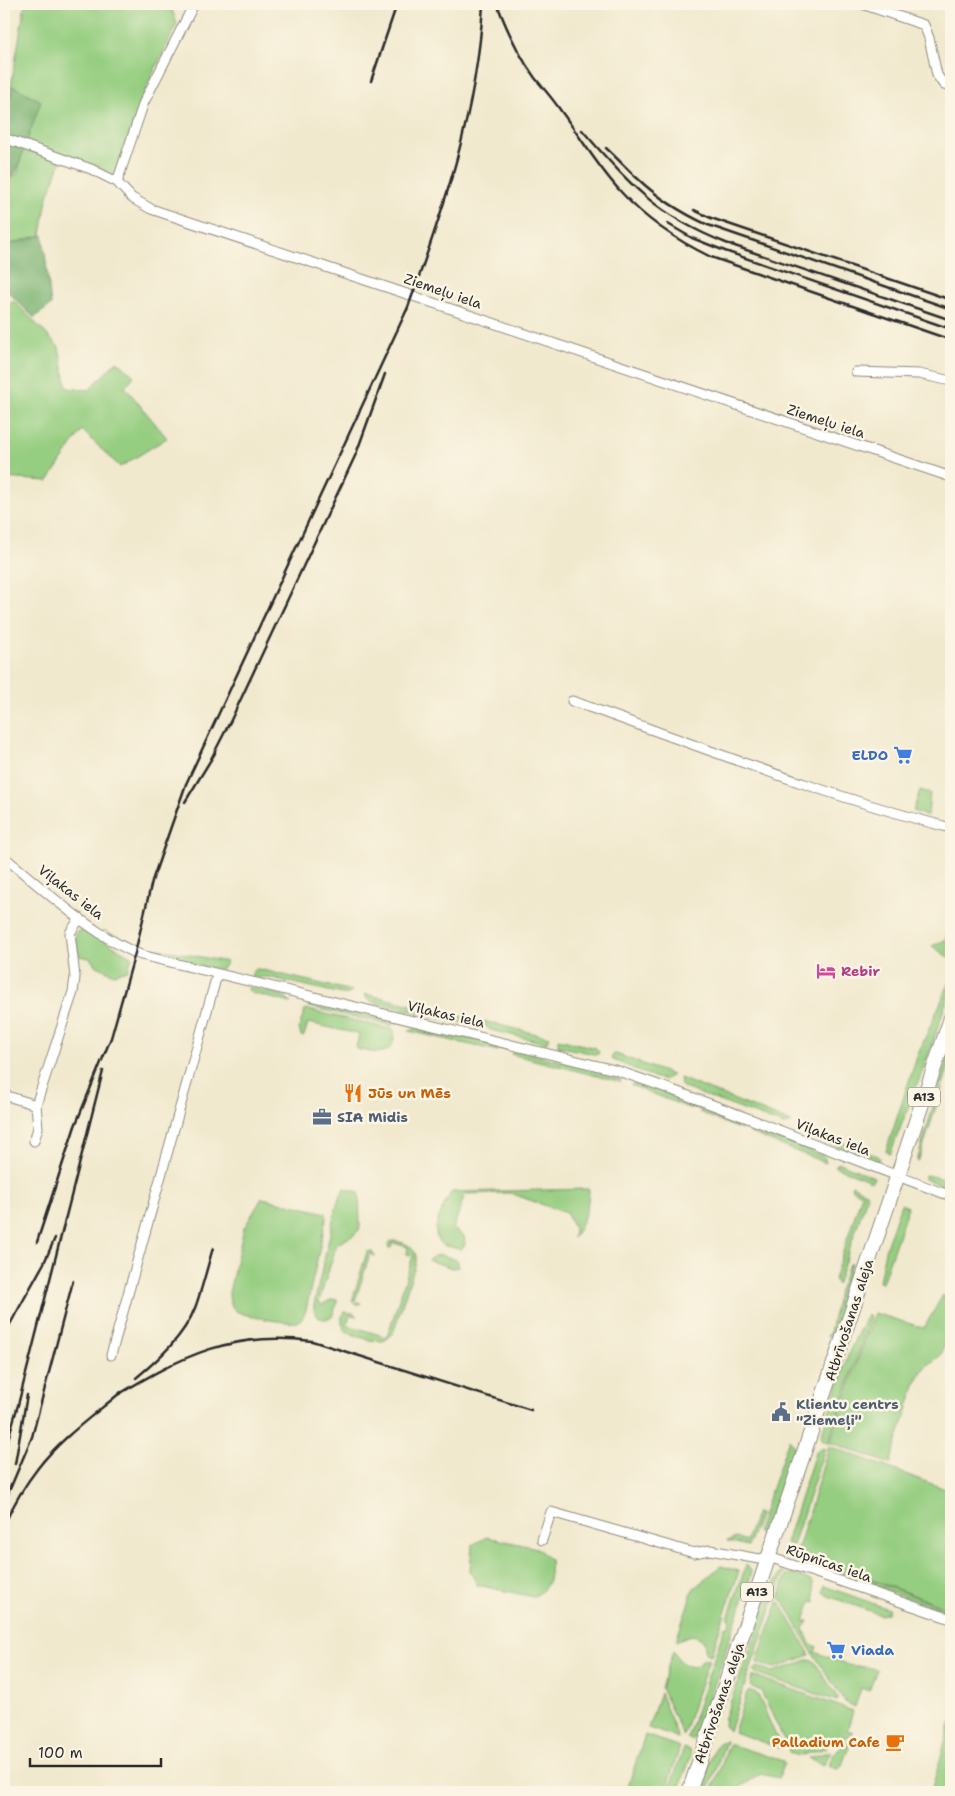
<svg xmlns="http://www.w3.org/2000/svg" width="955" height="1796" font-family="'Shantell Sans',sans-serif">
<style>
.green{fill:#96ce81;stroke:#607c56}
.forest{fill:#78b16f;stroke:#526e4d}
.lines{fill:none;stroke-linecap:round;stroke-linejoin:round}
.minor-casing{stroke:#8e8a7c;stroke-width:11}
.primary-casing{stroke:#8e8a7c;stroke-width:16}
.minor{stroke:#fff;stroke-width:9}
.primary{stroke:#fff;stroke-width:14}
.rail{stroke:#2b2b2b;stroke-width:2.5}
.labels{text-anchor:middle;stroke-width:5;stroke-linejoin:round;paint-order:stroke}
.shield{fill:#fcf5e5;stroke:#6a6863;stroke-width:1}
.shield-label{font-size:12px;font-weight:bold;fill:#2b2b2b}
.street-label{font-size:14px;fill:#2b2b2b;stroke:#fcf5e5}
.shop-label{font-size:14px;font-weight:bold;fill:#366cbe;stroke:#fcf5e5;text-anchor:end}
.hotel-label{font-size:14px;font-weight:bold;fill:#b23c85;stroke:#fcf5e5;text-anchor:start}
.food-label{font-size:14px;font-weight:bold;fill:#c56008;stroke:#fcf5e5;text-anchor:start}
.service-label{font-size:14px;font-weight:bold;fill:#4e5e75;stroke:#fcf5e5;text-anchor:start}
</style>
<rect width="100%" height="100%" fill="#fcf5e5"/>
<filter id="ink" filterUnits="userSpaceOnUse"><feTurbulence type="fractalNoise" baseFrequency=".02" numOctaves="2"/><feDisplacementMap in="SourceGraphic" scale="10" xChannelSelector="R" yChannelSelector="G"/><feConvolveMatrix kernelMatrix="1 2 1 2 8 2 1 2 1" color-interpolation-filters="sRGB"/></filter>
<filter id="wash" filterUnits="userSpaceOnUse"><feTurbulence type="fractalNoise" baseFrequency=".0096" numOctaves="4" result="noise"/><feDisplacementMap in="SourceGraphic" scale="20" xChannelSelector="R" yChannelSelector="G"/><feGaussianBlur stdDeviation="1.12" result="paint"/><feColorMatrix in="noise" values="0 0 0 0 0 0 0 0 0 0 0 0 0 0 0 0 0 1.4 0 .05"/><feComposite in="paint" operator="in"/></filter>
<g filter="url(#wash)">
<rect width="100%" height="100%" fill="#f1e9ce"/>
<path class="green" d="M25,4H170L177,24L148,84L115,176L4,134V127Z
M23,148L61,161L47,199L41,235L4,246V181L18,173Z
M4,302H15L59,347L67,388L89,390L117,361L134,376L125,387L167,438L120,467L82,430L48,481L4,478V383L10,378L4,374Z
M920,790L930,793L928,814L926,816L913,811Z
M951,925V959L932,946L945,940Z
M81,930C89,929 119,951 132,956L128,970L114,974L95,965L90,958L79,956L75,935L78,931Z
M104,930L119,938L140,945L227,962L222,969H218C178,962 139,952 104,930Z
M255,969H258L352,991L349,994H342L268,977L258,978L251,977L253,971Z
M951,979V988L926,1062L890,1154L886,1151L888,1145L918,1054Z
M249,987L285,996L291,1003L251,993L248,990Z
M365,994L473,1019L470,1022L463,1023L373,1002L367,999Z
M315,1003L386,1020L393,1026L307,1006Z
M305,1009L394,1030C396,1059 375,1053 356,1049L359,1034L308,1023L304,1036H301L299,1028Z
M483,1021L549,1037L546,1043H545L491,1030L486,1027Z
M420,1027L495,1045L498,1051L409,1031Z
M558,1039L596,1048L599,1051L598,1055L558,1046Z
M951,1045V1060L919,1160L917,1161Z
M517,1050L614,1075L617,1076L621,1082L511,1054Z
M616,1054L619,1055L672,1075L664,1080L653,1077L611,1059L613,1055Z
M680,1078L792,1123L784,1125L684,1088L681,1085Z
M637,1082L690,1102L692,1104L691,1109L631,1085Z
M705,1109L738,1123L742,1127L741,1130L699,1112Z
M804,1128L878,1156L880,1158L879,1161L872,1160L811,1136Z
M755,1130L823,1156L825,1158L826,1163L750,1133Z
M839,1163L874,1177L873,1180L871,1181L834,1166Z
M925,1175L951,1180V1188L925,1179Z
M852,1185L866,1193L867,1197L837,1285L834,1279L862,1194L851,1188Z
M344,1188L359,1192L360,1226L359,1230L354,1235L337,1244L319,1301L321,1305L333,1299L337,1300V1303L332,1317C322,1322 313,1317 314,1305L336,1207Z
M589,1189C589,1206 583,1224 573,1238L574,1227L566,1213L510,1193L465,1194L453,1229L464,1236L465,1245L460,1249L442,1245C439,1242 437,1239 436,1234C434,1226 446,1198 452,1192Z
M262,1198L326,1213V1219L306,1310C304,1315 302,1320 296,1322C288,1324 241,1316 235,1310C230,1305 229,1299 229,1292L244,1228Z
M901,1204L908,1207L882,1283L879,1282L885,1250Z
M391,1241C404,1241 418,1247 416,1262L393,1333L387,1339L383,1341L369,1340L346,1332L342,1324V1316L345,1312L354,1313L357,1316L350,1315L347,1325L387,1337L413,1256L407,1254L408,1247L393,1243L391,1248H389L388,1245Z
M371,1251L376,1256L370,1254L355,1301L361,1303L357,1305L352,1301L367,1252Z
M441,1255L457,1260L458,1262V1267L452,1268L428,1260L434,1256Z
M851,1263C846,1280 843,1326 830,1337L827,1336L830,1332L839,1291L849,1264Z
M943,1295L949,1304L951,1314V1325L941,1355L924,1368L916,1382L890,1464L830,1442L874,1313L924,1328Z
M867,1314L870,1317L867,1328L828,1443L823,1440L821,1437L822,1433L849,1352Z
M789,1439L794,1446V1449L764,1533L761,1534L757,1531Z
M829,1446L951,1491V1609L797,1552Z
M825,1448L793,1545L786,1543L815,1453L821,1449Z
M757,1512L760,1513L748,1546L727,1541L737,1538L746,1541Z
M487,1537L537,1548L550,1560C551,1578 550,1586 534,1597L477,1585L470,1570L472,1545Z
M795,1554L901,1591L951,1611V1614L795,1556Z
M746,1565L751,1571V1576L698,1733C695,1738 692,1741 687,1738L725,1626L728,1627L731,1619L728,1618Z
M721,1566L739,1571L711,1655L706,1653L704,1642C695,1631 687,1636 676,1641L693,1589Z
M784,1572L729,1731L724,1726L725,1717L775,1582L779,1575Z
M789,1574H793L812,1581L813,1583L815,1602L811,1601L804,1621H808L804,1629L810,1644L817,1647L815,1652L850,1665L877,1669L869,1691L861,1688L855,1707L845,1702L809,1647L784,1602L779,1598L786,1576Z
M824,1586L889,1609L887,1613L881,1615L828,1596L823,1592Z
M778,1602L781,1604L810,1655L775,1668L758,1664L757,1661Z
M673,1651C679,1662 693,1675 703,1659L709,1660L683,1735L661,1688Z
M810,1659L814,1661L838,1698L837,1701L756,1673L754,1670L758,1667L773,1672Z
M755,1676L853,1711L847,1730L854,1732L839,1743L834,1741L829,1743L826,1748L799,1756L790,1753L761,1691L750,1686L752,1677Z
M749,1690L756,1693L758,1695L780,1745L779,1748L734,1732L747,1692Z
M660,1693L678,1737V1738L648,1728Z
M951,1721V1792H931Z
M645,1735L680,1747L665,1792H626Z
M852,1739L841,1767L837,1769L830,1767C828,1755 842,1745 852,1739Z
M726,1741L708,1792H699L715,1747L720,1742Z
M729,1744L783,1761L784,1765L779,1778L761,1774L732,1792H712Z
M684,1748L689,1750L691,1756L678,1792H668Z
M831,1751L824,1765L808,1758Z"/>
<path class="forest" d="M13,86L41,101L16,172L4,181V121Z
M43,235L51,305L34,318L4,288V246Z"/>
</g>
<g filter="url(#ink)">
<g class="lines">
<g class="minor-casing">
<path id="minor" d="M194,4L144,102L117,182L132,198L151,209L389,288L951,477
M862,4L924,25L929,38L937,75L944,85L951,87
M4,138L91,169L117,182
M856,372L919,374L951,381
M572,701C697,745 822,795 951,828
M4,857C45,890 93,936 141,955L615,1070C729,1108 839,1155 951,1196
M4,1095L36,1105
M34,1141L38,1128L36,1105L73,992L75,977L70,933L80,918
M111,1355L217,975
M542,1540L551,1512L694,1553L710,1550L759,1559L769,1557L951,1619"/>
</g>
<g class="primary-casing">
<path id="primary" d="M689,1792L951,1018"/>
</g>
<use href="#minor" class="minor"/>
<use href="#primary" class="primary"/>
<path class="rail" d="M497,4C507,30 519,56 535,78C544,89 553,99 561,111C581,138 599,169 622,193C647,221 678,241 711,257L951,340
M371,81L397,4
M582,130C629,184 657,216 726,243L951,320
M606,148C617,158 626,168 637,178C658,198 682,213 708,225L951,309
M694,210L711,218L951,300
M668,224L692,238L725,251L951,329
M407,310C444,208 477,113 483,4
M211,759L231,720L356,454L385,374
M185,802L215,753
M37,1242L75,1126L111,1038L135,953L152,881L186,784L409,305
M4,1335L44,1263L55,1238
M136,1378C159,1359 184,1336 195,1308C202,1289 207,1268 213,1248
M116,1396C184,1355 231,1331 312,1341L531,1410
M4,1453L18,1405L103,1071
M15,1464L27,1395
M10,1489L32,1437L73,1281
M4,1508L11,1484
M4,1525C13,1505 24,1486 38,1468C61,1438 93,1416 121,1392"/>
</g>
</g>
<defs>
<g id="supermarket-bare" transform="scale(1.5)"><path d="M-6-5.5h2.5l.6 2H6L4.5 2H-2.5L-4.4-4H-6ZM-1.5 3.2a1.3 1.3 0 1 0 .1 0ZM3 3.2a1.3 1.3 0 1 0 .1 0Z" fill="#3f7fe0" stroke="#fcf5e5" stroke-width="2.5" paint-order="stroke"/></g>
<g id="hotel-bare" transform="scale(1.5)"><path d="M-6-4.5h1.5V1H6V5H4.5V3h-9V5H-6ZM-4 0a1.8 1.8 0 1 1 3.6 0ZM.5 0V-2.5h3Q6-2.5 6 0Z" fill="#d1479c" stroke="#fcf5e5" stroke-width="2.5" paint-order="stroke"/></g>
<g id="restaurant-bare" transform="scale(1.5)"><path d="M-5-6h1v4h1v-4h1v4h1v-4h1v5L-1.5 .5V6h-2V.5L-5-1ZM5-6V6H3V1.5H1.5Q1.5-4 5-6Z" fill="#e8710a" stroke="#fcf5e5" stroke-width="2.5" paint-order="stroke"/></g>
<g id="office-bare" transform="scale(1.5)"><path d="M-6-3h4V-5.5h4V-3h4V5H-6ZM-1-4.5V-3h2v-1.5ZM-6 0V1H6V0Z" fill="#5c6f8a" stroke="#fcf5e5" stroke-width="2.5" paint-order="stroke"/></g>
<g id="civic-bare" transform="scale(1.5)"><path d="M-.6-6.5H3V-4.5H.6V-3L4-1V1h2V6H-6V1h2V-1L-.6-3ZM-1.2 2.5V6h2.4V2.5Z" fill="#5c6f8a" stroke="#fcf5e5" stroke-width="2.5" paint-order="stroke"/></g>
<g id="cafe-bare" transform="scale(1.5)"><path d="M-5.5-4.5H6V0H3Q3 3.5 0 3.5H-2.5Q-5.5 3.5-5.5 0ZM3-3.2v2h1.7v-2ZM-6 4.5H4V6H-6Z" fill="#e8710a" stroke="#fcf5e5" stroke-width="2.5" paint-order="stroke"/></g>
</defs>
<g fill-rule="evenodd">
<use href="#supermarket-bare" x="903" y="755"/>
<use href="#hotel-bare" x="826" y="971"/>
<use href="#restaurant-bare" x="353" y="1093"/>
<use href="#office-bare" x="322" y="1117"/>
<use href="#civic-bare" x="781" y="1412"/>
<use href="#supermarket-bare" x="836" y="1650"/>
<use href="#cafe-bare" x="895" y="1742"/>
</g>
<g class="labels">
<g class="shield">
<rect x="908" y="1087.5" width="32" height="19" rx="4"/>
<rect x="741" y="1582.5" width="32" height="19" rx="4"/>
</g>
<g class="shield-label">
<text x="924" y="1101">A13</text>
<text x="757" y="1596">A13</text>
</g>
<g class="street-label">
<text transform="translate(443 291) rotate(19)" y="5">Ziemeļu iela</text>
<text transform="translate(826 421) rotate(18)" y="5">Ziemeļu iela</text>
<text transform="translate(71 892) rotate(38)" y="5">Viļakas iela</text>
<text transform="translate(446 1014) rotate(13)" y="5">Viļakas iela</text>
<text transform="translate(833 1137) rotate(21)" y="5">Viļakas iela</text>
<text transform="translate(849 1320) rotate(-72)" y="5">Atbrīvošanas aleja</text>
<text transform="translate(829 1563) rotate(19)" y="5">Rūpnīcas iela</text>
<text transform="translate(719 1703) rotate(-71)" y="5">Atbrīvošanas aleja</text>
</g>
<g class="shop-label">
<text x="888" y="760">ELDO</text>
<text x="851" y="1655" text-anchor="start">Viada</text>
</g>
<g class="hotel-label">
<text x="841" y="976">Rebir</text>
</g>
<g class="food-label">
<text x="368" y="1098">Jūs un Mēs</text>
<text x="880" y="1747" text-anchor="end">Palladium Cafe</text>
</g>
<g class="service-label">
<text x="337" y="1122">SIA Midis</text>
<text x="796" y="1409">Klientu centrs<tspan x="796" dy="16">"Ziemeļi"</tspan></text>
</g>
</g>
<rect width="955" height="1796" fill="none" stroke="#fcf5e5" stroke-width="20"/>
<path d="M30 1758v8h131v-8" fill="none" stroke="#2b2b2b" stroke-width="2.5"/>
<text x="38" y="1758" font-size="15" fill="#2b2b2b" stroke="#fcf5e5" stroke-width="4" paint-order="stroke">100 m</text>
</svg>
